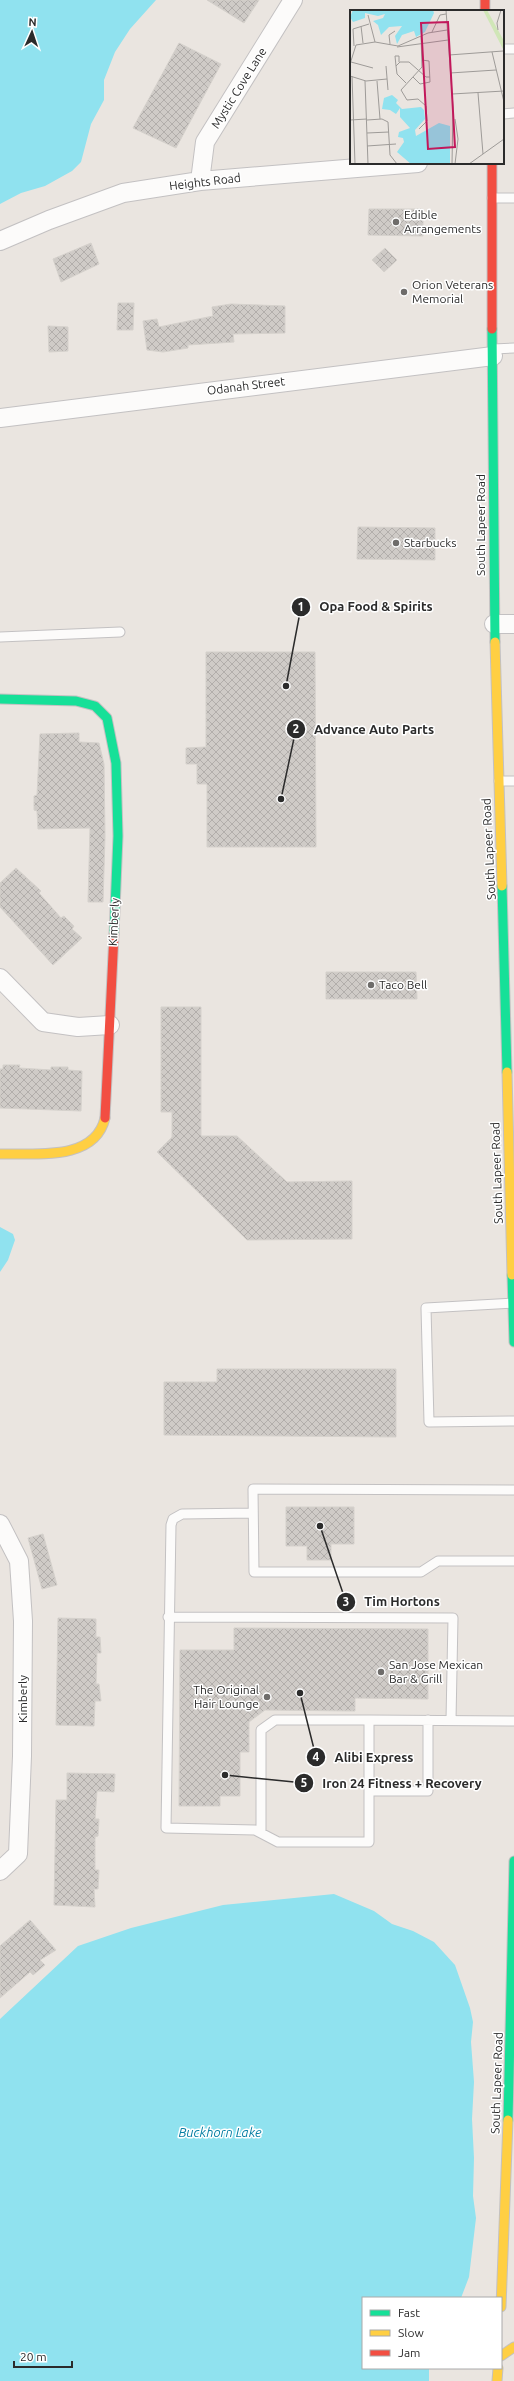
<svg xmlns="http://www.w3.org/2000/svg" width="514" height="2381" font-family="Ubuntu,sans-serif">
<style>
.water{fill:#90e2ef}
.building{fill:url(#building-cross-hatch);stroke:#d5d1cc}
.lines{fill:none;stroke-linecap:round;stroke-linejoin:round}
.lane-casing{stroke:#c3c1c2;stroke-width:11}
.street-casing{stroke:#c3c1c2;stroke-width:20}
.fast-casing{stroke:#c3c1c2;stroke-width:11}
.slow-casing{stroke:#c3c1c2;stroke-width:11}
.jam-casing{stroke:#c3c1c2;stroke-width:11}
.lane{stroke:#fcfbfa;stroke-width:9}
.street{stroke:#fcfbfa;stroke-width:18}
.fast{stroke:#16e098;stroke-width:9}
.slow{stroke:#ffcf43;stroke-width:9}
.jam{stroke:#f24e42;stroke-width:9}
.poi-dot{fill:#6e6c6a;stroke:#fff;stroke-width:1.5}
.labels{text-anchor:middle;stroke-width:3;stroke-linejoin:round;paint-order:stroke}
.street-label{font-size:12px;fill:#2b2b2b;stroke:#fff}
.poi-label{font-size:12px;fill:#2b2b2b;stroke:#fff;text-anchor:start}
.water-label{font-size:13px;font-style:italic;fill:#067fa4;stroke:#fff}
.inset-road{fill:none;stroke:#9e9b98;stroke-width:1}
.view{fill:#c2185b;fill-opacity:0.15;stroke:#c2185b;stroke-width:2}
.inset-edge{fill:none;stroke:#2b2b2b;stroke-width:2}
.leader{fill:none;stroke:#2b2b2b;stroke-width:1.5}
.callout-dot{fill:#2b2b2b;stroke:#fff;stroke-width:1.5}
.mark-label{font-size:12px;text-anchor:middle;font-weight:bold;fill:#fff}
.callout-label{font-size:13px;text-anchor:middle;font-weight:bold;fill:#2b2b2b;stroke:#fff;stroke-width:3;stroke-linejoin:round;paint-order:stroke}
</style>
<defs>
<pattern id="building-cross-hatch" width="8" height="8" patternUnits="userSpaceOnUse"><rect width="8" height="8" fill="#cfcbc7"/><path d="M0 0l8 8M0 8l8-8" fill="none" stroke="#b2aeab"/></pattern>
</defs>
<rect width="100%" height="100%" fill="#eae5e0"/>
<path class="water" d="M0,0H156L130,29L115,52L104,80V100L91,124L81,162L72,171L45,186L21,193L0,204Z
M0,1227L13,1234L15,1240L8,1260L0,1272Z
M334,1894L374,1911L392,1924L413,1931L434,1942L455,1965L470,2008L473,2022L471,2042L474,2082L472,2119L474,2158L473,2196L476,2218L469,2277L461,2298H363V2368H429V2381H0V2019L78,1946L131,1928L223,1905Z"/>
<path class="building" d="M207,0H259L244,23Z
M179,43L221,64L176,148L133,128Z
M369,209H423V236L368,235Z
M91,243L99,264L61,282L53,259Z
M385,248L397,260L384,272L372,260Z
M118,303H134L133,330H117Z
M231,304L285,306V333L233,334L234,342L188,345V348L163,352L147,350L143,321L157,319L159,327L213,316L212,307Z
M48,326L68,327V351L49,352Z
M358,527L435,528V560L357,559Z
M206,652H315L316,847H207V784H197V764H186V748L206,747Z
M79,733V742L99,743L104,764L105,836L103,902H88L90,828L38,829L37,811L34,810V796L37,795L40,734Z
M16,868L41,891L39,893L61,918L64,916L74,926L72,929L82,938L53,965L0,907V883Z
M326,972H416L417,999H326Z
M161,1007H201V1136H237L287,1182L352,1181V1239L247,1240L157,1152L172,1137V1112H161Z
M3,1065H20L19,1068L51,1070V1067H68V1070L82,1071L81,1111L0,1108V1069H3Z
M217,1369H396V1437L164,1435V1382H217Z
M286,1507H354V1544H331V1560H307V1546H286Z
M43,1534L57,1585L42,1589L28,1538Z
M58,1618L96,1619V1637H100L101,1653H97L96,1684H99L101,1701H95L94,1726L56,1725Z
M234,1628L428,1629V1699L355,1698V1711L265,1710L249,1722V1752H240V1796H220V1806H179L180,1650H234Z
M67,1773L115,1774L114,1792L97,1791L95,1819H99L98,1836L95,1837V1870H99L98,1889H94L95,1907L54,1905L56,1800H67Z
M30,1920L56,1950L40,1960L45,1965L33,1975L30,1972L0,1998V1946Z"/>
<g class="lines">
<g class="lane-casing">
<path id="lane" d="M503,49H514
M503,114L514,113
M492,198H514
M493,349L514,348
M0,637L120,632
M499,781H514
M513,1303L426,1308L429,1422L514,1421
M514,1490L253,1489L254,1572H421L438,1561H514
M253,1513L182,1514L173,1519L171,1525L166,1828L255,1830L278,1842H369V1720L514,1721
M168,1617L453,1618L451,1720
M369,1791H428V1720
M261,1832V1730L275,1720H369"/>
</g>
<g class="street-casing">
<path id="street" d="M200,181L205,142L293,0
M0,241L49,220L123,193L200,181L418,163
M0,418L493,356
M494,624H514
M0,978L43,1022L78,1027L110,1025
M0,1524L19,1561L23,1621L22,1756L18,1854L0,1871"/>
</g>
<g class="fast-casing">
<path id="fast" d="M492,329L495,642
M0,699L76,701L95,706L107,718L116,763L118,836L114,934
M502,886L507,1072
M512,1275L514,1342
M508,2120L514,1861"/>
</g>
<g class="slow-casing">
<path id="slow" d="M495,642L502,886
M507,1072L512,1275
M0,1154C34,1153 95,1162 105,1118
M501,2307L508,2120
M501,2356L514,2347
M497,2381L498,2368"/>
</g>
<g class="jam-casing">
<path id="jam" d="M485,0V11
M492,163V329
M105,1118L114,934"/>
</g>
<use href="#lane" class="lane"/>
<use href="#street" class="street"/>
<use href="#fast" class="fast"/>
<use href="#slow" class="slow"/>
<use href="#jam" class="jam"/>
</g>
<g class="poi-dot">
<circle cx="396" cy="222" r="4"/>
<circle cx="404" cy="292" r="4"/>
<circle cx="396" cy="543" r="4"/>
<circle cx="371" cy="985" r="4"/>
<circle cx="381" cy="1672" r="4"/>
<circle cx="267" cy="1697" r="4"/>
</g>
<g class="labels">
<g class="street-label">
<text transform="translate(239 88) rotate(-58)" y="4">Mystic Cove Lane</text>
<text transform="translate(205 182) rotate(-7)" y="4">Heights Road</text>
<text transform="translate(246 386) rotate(-7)" y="4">Odanah Street</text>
<text transform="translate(481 525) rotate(-90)" y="4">South Lapeer Road</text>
<text transform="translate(489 849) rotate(-93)" y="4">South Lapeer Road</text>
<text transform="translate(114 922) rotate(-87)" y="4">Kimberly</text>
<text transform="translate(497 1173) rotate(-92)" y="4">South Lapeer Road</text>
<text transform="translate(23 1699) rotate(-90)" y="4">Kimberly</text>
<text transform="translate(497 2083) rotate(-88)" y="4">South Lapeer Road</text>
</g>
<g class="poi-label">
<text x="404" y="219">Edible<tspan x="404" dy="14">Arrangements</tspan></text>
<text x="412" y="289">Orion Veterans<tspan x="412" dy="14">Memorial</tspan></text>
<text x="404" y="547">Starbucks</text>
<text x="379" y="989">Taco Bell</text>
<text x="389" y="1669">San Jose Mexican<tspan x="389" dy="14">Bar &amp; Grill</tspan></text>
<text x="259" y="1694" text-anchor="end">The Original<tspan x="259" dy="14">Hair Lounge</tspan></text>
</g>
<g class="water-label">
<text x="220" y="2137">Buckhorn Lake</text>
</g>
</g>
<g transform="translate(350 10)">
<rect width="154" height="154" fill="#eae5e0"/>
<path d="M133,0H137L154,31V41Z" fill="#d0e6b7"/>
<path d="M3,0H83L84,3L75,22L66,27L64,21L52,25L47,34L45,26L52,16L39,17L31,25L28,15L23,11L33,8L35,4L28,6L15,3V8L3,12L0,7ZM42,85L48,90L46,93L52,99L71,97L74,100L75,109L65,120L66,126L89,113L100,116V154H61L47,142L54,132L53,128L48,127L49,122L60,118L50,107V98L46,104L40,100L32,99L34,88Z" fill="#90e2ef"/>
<path class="inset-road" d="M96,0L103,97L102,154M18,5L25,32M11,16L13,33M148,20L147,13L151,0M82,22L90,5L96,4M40,34L39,25L45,21M4,36L3,19L19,14M47,37L98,30M142,42L154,92M99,45L153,41M1,52L23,58M0,54L6,35L25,32L48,36L78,23L97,20M36,56L38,80M46,56L45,46H49V52M100,63L146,60M0,66L16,71L37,69M2,66L5,154M63,67L70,74L80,72L79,51L72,50M15,71L18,154M27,71L30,109M56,73L47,64L46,56L50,52H59L76,67H80M128,83L133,144M102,84L154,81M0,110L17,109M17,110L32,109L38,112L40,145L47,154M69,119L77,111L76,96L68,89L57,90L51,80L72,57L71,26M17,123L39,122M17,136L46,134M105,154L108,129L105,109M119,154L154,129"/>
<path class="view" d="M98,12L105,137L78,139L71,13Z"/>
<rect width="154" height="154" class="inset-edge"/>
</g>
<path class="leader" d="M286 686L301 607M281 799L296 729M320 1526L346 1602M300 1693L316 1757M225 1775L304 1783"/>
<g class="callout-dot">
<circle cx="286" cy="686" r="4"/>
<circle cx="281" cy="799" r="4"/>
<circle cx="320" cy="1526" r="4"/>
<circle cx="300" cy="1693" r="4"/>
<circle cx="225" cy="1775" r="4"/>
<circle cx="301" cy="607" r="10"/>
<circle cx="296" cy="729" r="10"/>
<circle cx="346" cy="1602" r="10"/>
<circle cx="316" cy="1757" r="10"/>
<circle cx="304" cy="1783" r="10"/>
</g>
<g class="mark-label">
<text x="301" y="611">1</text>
<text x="296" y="733">2</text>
<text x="346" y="1606">3</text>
<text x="316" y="1761">4</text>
<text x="304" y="1787">5</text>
</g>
<g class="callout-label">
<text x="376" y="611">Opa Food &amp; Spirits</text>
<text x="374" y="734">Advance Auto Parts</text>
<text x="402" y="1606">Tim Hortons</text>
<text x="374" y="1762">Alibi Express</text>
<text x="402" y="1788">Iron 24 Fitness + Recovery</text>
</g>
<rect x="362" y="2297" width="140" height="72" fill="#ffffff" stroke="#aaaaaa"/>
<rect x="370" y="2310" width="20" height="6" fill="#16e098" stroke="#aaaaaa"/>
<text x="398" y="2317" font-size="12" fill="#2b2b2b">Fast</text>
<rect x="370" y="2330" width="20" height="6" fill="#ffcf43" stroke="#aaaaaa"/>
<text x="398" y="2337" font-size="12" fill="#2b2b2b">Slow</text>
<rect x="370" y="2350" width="20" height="6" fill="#f24e42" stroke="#aaaaaa"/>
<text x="398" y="2357" font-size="12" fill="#2b2b2b">Jam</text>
<g transform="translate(32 32) rotate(3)" stroke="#ffffff" stroke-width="3" paint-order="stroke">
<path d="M0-3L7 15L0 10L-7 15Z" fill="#2b2b2b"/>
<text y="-6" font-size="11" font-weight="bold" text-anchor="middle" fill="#2b2b2b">N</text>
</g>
<path d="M14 2361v6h58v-6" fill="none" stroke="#2b2b2b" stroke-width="2"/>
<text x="20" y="2361" font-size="12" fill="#2b2b2b" stroke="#ffffff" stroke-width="3" paint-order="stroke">20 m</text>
</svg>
